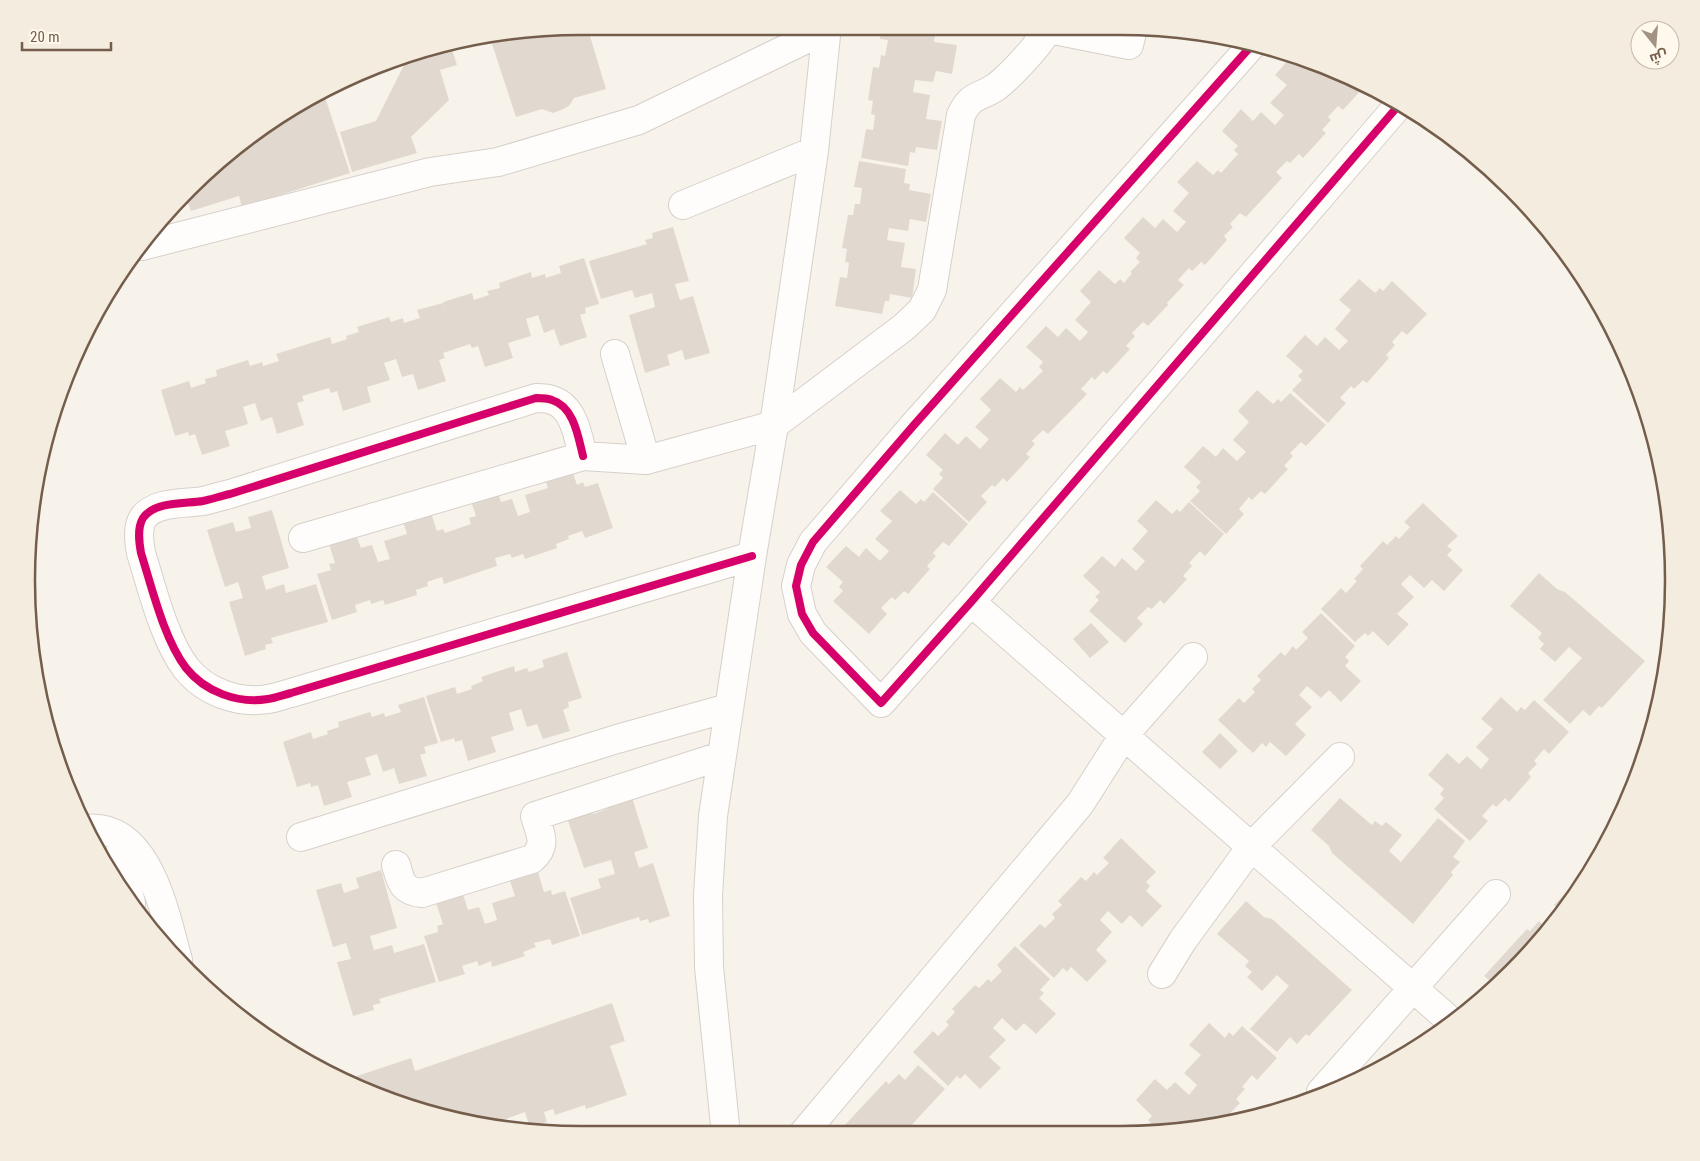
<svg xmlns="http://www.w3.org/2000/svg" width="1700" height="1161" font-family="'Roboto Condensed',Cairo,sans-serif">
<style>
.building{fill:#e1d9d0}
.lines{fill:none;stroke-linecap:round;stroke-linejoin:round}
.minor-casing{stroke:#d6d0c9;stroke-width:30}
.minor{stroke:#fefdfc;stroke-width:28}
.cycleway-casing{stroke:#fff8ec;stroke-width:11}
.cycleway{stroke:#d6006c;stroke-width:8}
.rim{fill:none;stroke:#745d4b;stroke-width:2.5}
</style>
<rect width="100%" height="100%" fill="#f7f3eb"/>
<path class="building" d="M580,26H587L606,89L574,98L569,106L561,110L553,113L542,109L516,117L490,38Z
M882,26H931L930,35L935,36L934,42L957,45L952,74L936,71L933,82L915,80L913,92L930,95L926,119L942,121L937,150L916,147L915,153L910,152L908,166L861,158L866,129L873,130L875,115L871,114L873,101L868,100L873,67L879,68L881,55L885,56L888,40L880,39Z
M450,43L457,65L440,70L449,100L411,137L417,153L352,172L340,132L376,121L406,61L405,57L437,45Z
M1290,58L1306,63L1311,68L1313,66L1354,80L1363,88L1343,110L1338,106L1328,117L1331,120L1322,130L1326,133L1303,158L1299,154L1290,163L1287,161L1276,172L1282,178L1246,217L1240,213L1230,224L1233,227L1224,236L1227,240L1205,265L1201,262L1192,271L1189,268L1178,280L1184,285L1167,303L1168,305L1148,326L1143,322L1132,333L1135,336L1126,346L1130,349L1107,374L1103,371L1095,380L1092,377L1081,389L1087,394L1048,434L1043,430L1032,441L1035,444L1026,454L1030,457L1007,482L1003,478L995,487L992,485L981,496L987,502L969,522L933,489L943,478L939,474L943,470L926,455L945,433L958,445L966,436L980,449L989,439L975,427L991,410L980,399L1000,378L1016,392L1020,387L1023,390L1043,371L1039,367L1043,362L1026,347L1046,326L1058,337L1066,328L1080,341L1088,332L1075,320L1091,302L1080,291L1099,270L1115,284L1120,279L1124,283L1132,273L1130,272L1140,262L1136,258L1140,253L1124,238L1143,217L1155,228L1163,219L1177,232L1186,222L1173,211L1189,193L1177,182L1197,161L1213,175L1218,170L1221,173L1238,154L1234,150L1238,146L1222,131L1241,109L1253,121L1261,112L1275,125L1284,115L1270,103L1287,85L1275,75Z
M323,91L350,173L242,207L239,196L191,211L188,203L171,208L273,120Z
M859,161L906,169L904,183L910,184L909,190L931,194L926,222L910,219L908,231L889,228L887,240L905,243L901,267L916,269L912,298L890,294L889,301H885L882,314L835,306L840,277L847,278L849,263L845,262L847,249L842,248L848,215H853L855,204H860L862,188L854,187Z
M673,227L689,281L675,284L680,300L693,296L710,353L685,360L682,350L667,355L670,365L645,373L629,315L655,307L652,293L635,298L632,290L601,299L589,261L647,244L645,240L653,238L652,233Z
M584,258L599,304L585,308L586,313L580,315L587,337L560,346L554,329L544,333L538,315L526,319L531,336L508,343L513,358L485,367L478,346L472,348L470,344L443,353L445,358L439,360L446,381L418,390L413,374L402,377L396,359L384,363L390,380L367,387L371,402L343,411L337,391L331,393L329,388L302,396L304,401L297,403L304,425L277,434L272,417L261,421L255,403L243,407L248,424L225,431L230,446L202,455L195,434L189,436L188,432L175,436L161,390L189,381L191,388L206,383L205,379L217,376L216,370L248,360L250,366L262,362L263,366L279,361L276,354L330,337L332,344L347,339L346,336L359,332L357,327L389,317L391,322L403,318L404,323L420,318L417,310L443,303L446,312L443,302L472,293L474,300L489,295L487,291L500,288L499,283L531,272L532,278L545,274L546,278L561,273L559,266Z
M1359,279L1375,293L1380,288L1383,291L1392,281L1427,314L1407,335L1402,331L1392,342L1395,345L1386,355L1389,358L1367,383L1363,380L1354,389L1351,386L1340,398L1346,403L1328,423L1292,390L1302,380L1298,376L1303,371L1286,356L1305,335L1317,346L1325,337L1339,350L1348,341L1335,329L1351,310L1339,300Z
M1257,390L1273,404L1278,399L1281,402L1290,393L1326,425L1306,446L1301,442L1290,453L1293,456L1284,466L1288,469L1265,494L1261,491L1252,500L1249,497L1239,509L1244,514L1226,534L1190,501L1200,491L1196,487L1201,482L1184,467L1203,446L1216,457L1223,448L1237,461L1246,452L1233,440L1249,422L1238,411Z
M570,464L577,485L583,482L585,487L598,483L613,528L585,538L582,531L568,536L569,539L556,544L557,548L525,559L523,554L512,558L510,554L495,558L497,566L444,584L442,577L427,582L428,586L416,590L417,595L385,605L383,600L371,604L370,600L355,605L357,612L332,620L317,574L331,570L329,564L335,563L328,541L355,532L361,548L372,545L378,562L390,559L384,541L407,534L402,519L430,510L437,531L443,529L445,533L471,524L469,518L476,516L469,495L496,486L501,502L512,499L518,516L530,512L525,495L548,488L543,473Z
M900,490L916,504L921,499L924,502L933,492L968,524L949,546L943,542L933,553L936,556L927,566L930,569L908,594L904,591L895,600L892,597L881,608L887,614L869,634L833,601L843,591L839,587L843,582L826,567L846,546L859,557L866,548L880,561L889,551L875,539L892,521L880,511Z
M1156,500L1172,514L1177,509L1180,512L1189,502L1224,534L1205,556L1200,551L1189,563L1192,566L1183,576L1187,579L1164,604L1160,600L1152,609L1148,607L1137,618L1143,624L1125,643L1089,611L1099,600L1095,597L1100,592L1083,576L1102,556L1115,567L1122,558L1136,571L1145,561L1132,549L1148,531L1137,521Z
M1423,503L1458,536L1447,546L1452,550L1447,555L1463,570L1444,591L1432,580L1424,588L1410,575L1401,584L1414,597L1397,614L1409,624L1388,646L1373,631L1368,636L1365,633L1355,642L1321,609L1341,588L1346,593L1357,581L1354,579L1363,569L1360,566L1383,541L1387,545L1396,536L1399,539L1410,527L1404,522Z
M272,510L289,568L262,576L266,590L284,584L286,593L316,584L328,622L271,638L273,643L265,645L266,649L245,656L229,602L243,598L238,582L225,587L207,530L233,522L236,532L251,528L248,517Z
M1539,573L1557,589L1565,592L1645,661L1602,708L1599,706L1590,716L1583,710L1570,724L1543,700L1582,658L1569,647L1555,662L1540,649L1544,644L1538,638L1542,633L1510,606Z
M1321,613L1355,646L1345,657L1349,661L1345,666L1361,681L1341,702L1329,690L1321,698L1307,686L1299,695L1312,707L1295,724L1306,735L1286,756L1270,742L1266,747L1262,743L1253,753L1218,720L1239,698L1244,703L1255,692L1252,689L1261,680L1257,676L1281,652L1285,656L1293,646L1296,650L1308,638L1302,632Z
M1091,623L1109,642L1090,658L1073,639Z
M567,652L582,698L568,702L569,707L563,710L570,731L543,739L537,724L527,727L521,709L509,713L514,730L491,737L496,752L468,761L462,740L455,742L454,738L441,742L426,696L455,687L457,694L472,689L471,686L483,681L481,677L514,666L515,672L527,668L529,672L544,667L542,660Z
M424,697L438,743L424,747L426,753L420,755L427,776L399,784L394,768L383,772L377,754L365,758L371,775L347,782L352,797L324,806L318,785L311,787L310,783L297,787L283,742L311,732L313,739L328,734L327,731L339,727L338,722L370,712L372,717L384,713L385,717L401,712L398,705Z
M1501,697L1517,712L1521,707L1525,710L1534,700L1569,732L1549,754L1544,749L1534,761L1537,764L1528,773L1531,777L1509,802L1505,798L1496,807L1493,804L1482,816L1488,821L1470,841L1434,809L1444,798L1440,794L1444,789L1428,775L1447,753L1459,764L1467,756L1481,769L1489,759L1476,747L1493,729L1481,719Z
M1220,733L1238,751L1220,769L1202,752Z
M630,791L648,848L634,852L639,868L653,863L670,916L649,923L648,919L640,921L639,917L582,935L570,898L601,888L598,879L615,874L611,860L584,868L565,812L589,804L593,814L607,809L604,800Z
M1340,798L1372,825L1375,821L1382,826L1386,822L1402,835L1389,851L1401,862L1438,818L1465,841L1453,857L1460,862L1451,872L1453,875L1413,924L1332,853L1329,846L1311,830Z
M1121,838L1156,872L1146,882L1150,886L1146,891L1162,906L1142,927L1130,915L1122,924L1108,911L1100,920L1112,932L1096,950L1107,961L1087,982L1071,967L1067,972L1063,968L1054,978L1019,945L1040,924L1045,928L1055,918L1052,914L1062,905L1058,901L1081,877L1086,881L1094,872L1097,875L1109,863L1103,858Z
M381,870L397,928L370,936L374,950L392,945L394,953L424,944L436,982L379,999L381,1003L373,1005L374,1010L353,1016L337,962L351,959L346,943L333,947L316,890L341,883L344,893L359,888L356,878Z
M538,872L544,892L551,890L552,895L565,891L580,936L552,945L550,939L534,943L536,947L523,952L525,956L492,967L491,961L479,966L477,961L462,966L465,974L439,982L424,936L438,932L437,926L443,924L436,903L463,894L468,910L479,907L485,924L497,920L492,903L515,896L510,881Z
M1575,884L1580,889L1561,912L1554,905Z
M1246,901L1264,917L1272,919L1352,990L1309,1036L1306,1034L1297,1044L1290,1037L1277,1052L1250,1029L1289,986L1277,975L1262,991L1247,977L1252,972L1245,966L1249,961L1217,934Z
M1539,921L1546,928L1551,921L1553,922L1511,973L1496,986L1484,976L1527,929L1530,931Z
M1015,946L1050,979L1040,990L1044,993L1039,998L1056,1014L1036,1034L1024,1023L1016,1031L1002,1018L993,1028L1006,1040L989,1057L1001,1068L980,1089L965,1074L960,1079L957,1076L948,1086L913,1052L933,1031L938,1036L949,1025L946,1022L955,1012L952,1009L975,985L979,988L988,979L991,982L1002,971L997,965Z
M612,1003L625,1041L610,1046L627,1095L586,1109L585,1105L555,1115L553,1109L544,1112L547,1122L530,1128L525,1112L487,1126L472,1124L368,1092L357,1087L354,1077L411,1058L415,1071Z
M1209,1023L1225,1038L1229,1032L1233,1036L1242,1026L1277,1058L1257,1080L1252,1075L1242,1087L1245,1089L1236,1099L1240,1103L1219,1125H1214L1213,1124L1211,1126L1144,1132L1152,1124L1148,1120L1152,1116L1136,1100L1155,1079L1167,1090L1175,1082L1189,1095L1197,1085L1184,1073L1201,1055L1189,1045Z
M918,1065L945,1089L906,1131L910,1135H852L843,1127L886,1081L889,1084L899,1074L905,1080Z
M933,1127L942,1135H926Z"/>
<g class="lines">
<g class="minor-casing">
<path id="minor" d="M1034,26L1129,45L1133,28
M1252,45L914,425L813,542L801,565L796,586L802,614L813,633L881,703L971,602L1398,106L1395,102
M683,205L814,151
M142,246L430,172L498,162L639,120L827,29
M615,354L646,460
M583,456C578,436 574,407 552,400C547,398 541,398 536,398L230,494C221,496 212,499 203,501C185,504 155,501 143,518C137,528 139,542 141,553C152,588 164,639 186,668C205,692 238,704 268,699C276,698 283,695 291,693L752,556
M303,538L583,456L646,460L774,425L904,327L922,310L932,290L961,115C972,93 978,99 996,87C1009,77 1044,41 1049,26
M971,602L1453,1023
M85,829C149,822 165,914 178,960
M120,837L122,865L131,903
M301,837L617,739L728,708
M396,865C401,882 402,891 422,893L532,859C548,845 540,834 535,816L721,756
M1162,974L1183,940L1251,847L1340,757
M1321,1092L1496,894
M726,1135L709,967L708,895L713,816L752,556L774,425L814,151L827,26
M802,1135L1080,804L1124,735L1193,657"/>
</g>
<use href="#minor" class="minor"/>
<g class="cycleway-casing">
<path id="cycleway" d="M1252,45L914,425L813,542L801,565L796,586L802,614L813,633L881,703L971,602L1398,106L1395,102
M583,456C578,436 574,407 552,400C547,398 541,398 536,398L230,494C221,496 212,499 203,501C185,504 155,501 143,518C137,528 139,542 141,553C152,588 164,639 186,668C205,692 238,704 268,699C276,698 283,695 291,693L752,556"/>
</g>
<use href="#cycleway" class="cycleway"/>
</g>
<path d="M0 0H1700V1161H0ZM580 35H1120A545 545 0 0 1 1665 580V581A545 545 0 0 1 1120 1126H580A545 545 0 0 1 35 581V580A545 545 0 0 1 580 35Z" fill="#f4ecdf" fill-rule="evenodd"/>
<path class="rim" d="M580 35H1120A545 545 0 0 1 1665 580V581A545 545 0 0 1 1120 1126H580A545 545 0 0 1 35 581V580A545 545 0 0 1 580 35Z"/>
<g transform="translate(1655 45) rotate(163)"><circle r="24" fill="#fff8ec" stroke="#c7baac"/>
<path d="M0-4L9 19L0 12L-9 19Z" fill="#a29283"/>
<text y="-8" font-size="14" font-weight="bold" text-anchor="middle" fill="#745d4b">ش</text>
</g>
<path d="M22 42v8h89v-8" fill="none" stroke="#745d4b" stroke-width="2.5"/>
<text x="30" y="42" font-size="15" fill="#745d4b" stroke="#fff8ec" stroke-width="4" paint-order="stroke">20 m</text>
</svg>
